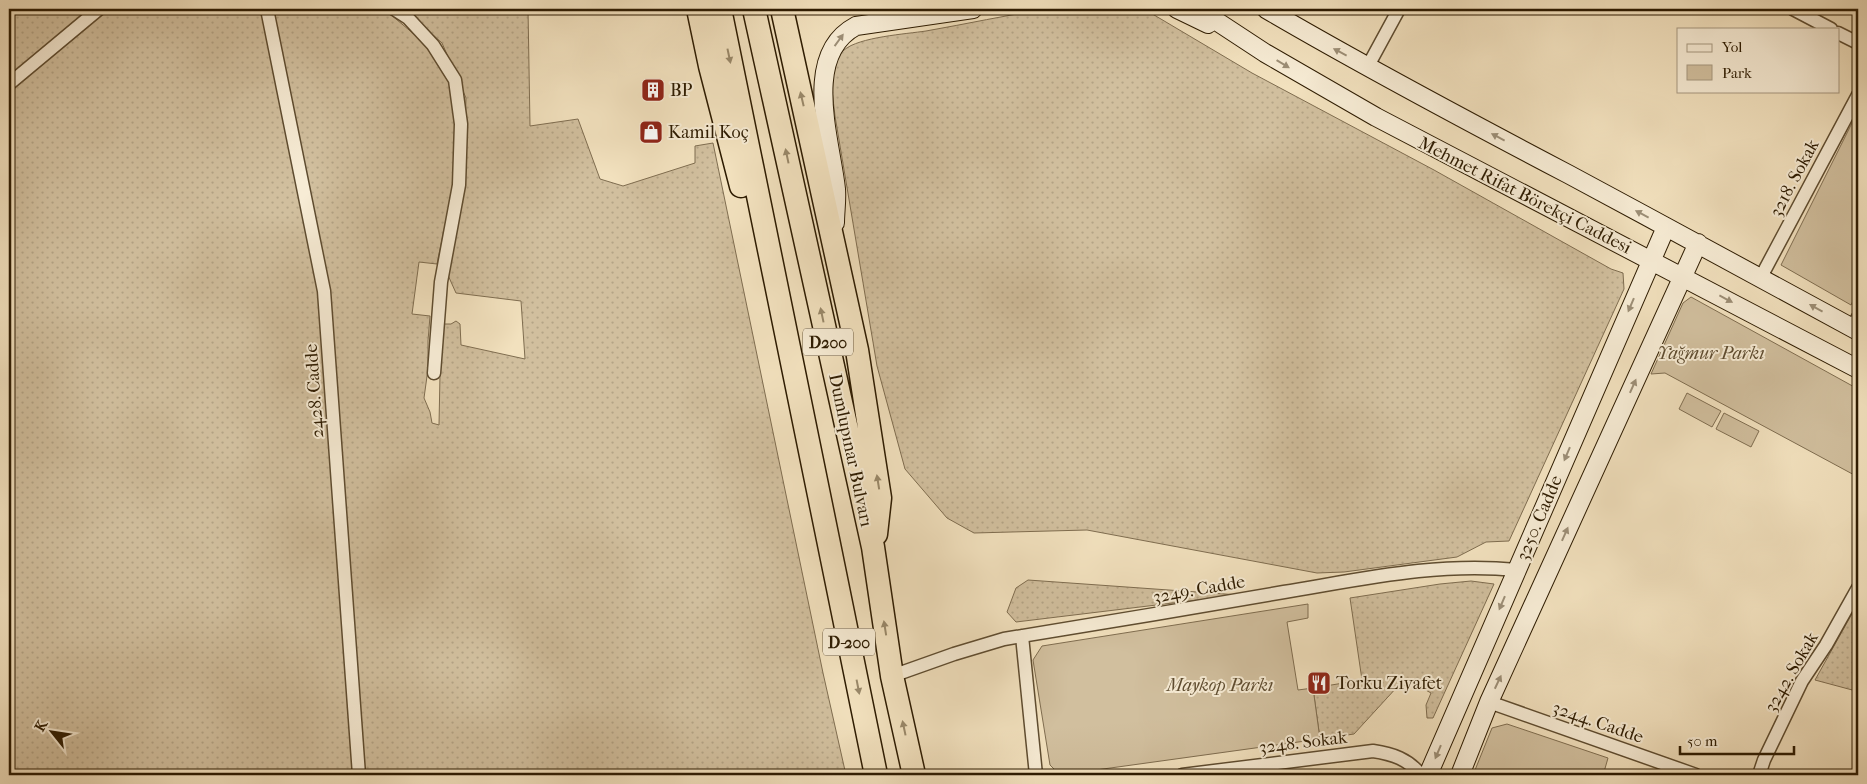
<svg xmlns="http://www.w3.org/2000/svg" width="1867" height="784" font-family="'IM FELL French Canon',serif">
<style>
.grass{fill:url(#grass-dots);stroke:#7f6d50}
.park{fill:#d1bf9e;stroke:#7f6d50}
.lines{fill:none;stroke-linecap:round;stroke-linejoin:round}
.street-casing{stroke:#5e4c30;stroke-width:15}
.secondary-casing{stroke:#2d1b01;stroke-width:20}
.highway-casing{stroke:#2d1b01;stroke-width:25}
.street{stroke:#f7ecd5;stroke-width:12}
.secondary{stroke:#f7ecd5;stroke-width:18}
.highway{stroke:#f2e1be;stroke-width:22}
.oneway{fill:#9c8e76}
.oneway2{fill:#998869}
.labels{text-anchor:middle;stroke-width:4;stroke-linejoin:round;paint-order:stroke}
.shield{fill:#f7ecd5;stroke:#6a5a41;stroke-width:1}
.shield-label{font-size:16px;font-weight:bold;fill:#2d1b01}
.poi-label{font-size:18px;fill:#2d1b01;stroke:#f7ecd5;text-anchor:start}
.street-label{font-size:18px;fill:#2d1b01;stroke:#f7ecd5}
.park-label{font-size:18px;font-style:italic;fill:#5e4c30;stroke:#f7ecd5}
</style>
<defs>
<pattern id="grass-dots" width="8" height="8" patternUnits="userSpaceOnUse" patternTransform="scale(1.25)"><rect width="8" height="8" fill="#d1bf9e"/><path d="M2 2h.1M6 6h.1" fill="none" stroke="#b4a486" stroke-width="1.8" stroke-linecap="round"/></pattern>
</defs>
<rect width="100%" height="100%" fill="#f2e1be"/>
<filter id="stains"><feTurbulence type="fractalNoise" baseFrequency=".004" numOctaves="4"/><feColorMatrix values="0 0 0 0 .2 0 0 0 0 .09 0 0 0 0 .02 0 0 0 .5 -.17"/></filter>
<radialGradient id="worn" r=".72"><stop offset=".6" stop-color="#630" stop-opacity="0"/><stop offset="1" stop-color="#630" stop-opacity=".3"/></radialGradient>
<path class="grass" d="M9,9H364L390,14L421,40L451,80L456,123L452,191L437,264L419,262L412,314L430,316L428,341V369L424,398L430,412L432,423L439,425L441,324H451L456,321L460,324L461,345L525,359L521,301L456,293L447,273L453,252L463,193L466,98L442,43L404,9H528L530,126L578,119L600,179L623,186L695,163V146L713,143L823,673L846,775H9Z
M1047,9H1144L1252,73L1434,170L1611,269L1623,273L1624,289L1509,541L1486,542L1457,557L1344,572L1317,573L1087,530L974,533L947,518L905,469L877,366L835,116C833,95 826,67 844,50C859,37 906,34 926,31C966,24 1007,15 1047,9Z
M1028,580L1239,595L1016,622L1007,612L1016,588Z
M1471,581L1494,584L1433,718H1427L1426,705L1431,693L1415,684L1398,686L1354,734L1320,739L1313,688L1362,680L1350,598L1440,584Z
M1858,603V688L1856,691L1815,680Z"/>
<path class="park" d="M1858,111V291L1851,305L1781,265Z
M1691,297L1858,389V477L1665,373L1651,374L1683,303Z
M1687,393L1721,411L1712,427L1679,409Z
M1724,413L1759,431L1751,447L1716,429Z
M1308,604V618L1287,622L1298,690L1313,688L1320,739L1067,774L1057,772L1050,765L1033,660L1042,646Z
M1507,724L1608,758L1604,772L1599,771L1598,775H1473L1492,728Z"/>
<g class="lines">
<g class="street-casing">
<path id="street" d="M267,9L324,291L359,775
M394,9L408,18L433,45L455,80L461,124L459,185L441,282L434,373
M1793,9L1831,29
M1838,33L1858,43
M1368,66L1399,9
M9,84L99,9
M1761,277L1858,95
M1852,328L1858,317
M1022,636L1036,775
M892,676L954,654L1004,639C1097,624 1191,608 1284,592C1363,579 1436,562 1517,570
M1489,702L1696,775
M1182,775L1373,751C1393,754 1408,759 1421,775
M1759,775L1764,760L1802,681L1826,645L1858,588"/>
</g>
<g class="secondary-casing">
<path id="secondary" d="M1177,9L1208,24
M1198,9L1265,53L1376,117L1858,369
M1266,9C1365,67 1467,121 1568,174C1665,226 1762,279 1858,331
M835,223C835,212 837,200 836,189C831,141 801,55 856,26L973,9
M1428,775L1666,227
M1460,775L1489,702L1698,243"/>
</g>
<g class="highway-casing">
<path id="highway" d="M698,9L710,66L741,186
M720,9L876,775
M754,9L873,547L892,676L914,775
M782,9L857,350L880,498L876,534"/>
</g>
<use href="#street" class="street"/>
<use href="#secondary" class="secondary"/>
<use href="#highway" class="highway"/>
</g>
<defs><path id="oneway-solid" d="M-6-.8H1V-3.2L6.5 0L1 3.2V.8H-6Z" transform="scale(1.25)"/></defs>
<g class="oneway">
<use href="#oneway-solid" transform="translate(839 40) rotate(-54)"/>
<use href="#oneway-solid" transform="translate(1340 52) rotate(-152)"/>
<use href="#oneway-solid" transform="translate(1283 64) rotate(31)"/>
<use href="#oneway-solid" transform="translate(1498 137) rotate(-152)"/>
<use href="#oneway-solid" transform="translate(1642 214) rotate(-152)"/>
<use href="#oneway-solid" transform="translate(1726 299) rotate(28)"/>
<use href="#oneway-solid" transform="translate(1631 305) rotate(113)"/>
<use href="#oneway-solid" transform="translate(1816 308) rotate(-151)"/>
<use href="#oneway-solid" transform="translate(1633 386) rotate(-66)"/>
<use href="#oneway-solid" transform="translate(1567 454) rotate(113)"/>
<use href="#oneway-solid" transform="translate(1565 534) rotate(-66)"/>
<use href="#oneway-solid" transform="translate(1502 603) rotate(113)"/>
<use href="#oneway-solid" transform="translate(1498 682) rotate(-65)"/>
<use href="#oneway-solid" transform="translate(1438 752) rotate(113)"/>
</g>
<g class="oneway2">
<use href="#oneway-solid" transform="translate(729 56) rotate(78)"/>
<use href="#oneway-solid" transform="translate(802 99) rotate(-103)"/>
<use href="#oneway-solid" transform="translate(787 156) rotate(-102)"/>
<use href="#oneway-solid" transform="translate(822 315) rotate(-102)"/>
<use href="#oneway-solid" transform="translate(878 482) rotate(-99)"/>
<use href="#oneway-solid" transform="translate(885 628) rotate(-99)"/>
<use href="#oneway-solid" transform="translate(858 687) rotate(79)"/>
<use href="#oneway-solid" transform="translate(904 728) rotate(-102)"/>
</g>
<defs>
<g id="building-square" transform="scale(1.25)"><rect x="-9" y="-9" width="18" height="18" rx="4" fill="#8f2418" stroke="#f7ecd5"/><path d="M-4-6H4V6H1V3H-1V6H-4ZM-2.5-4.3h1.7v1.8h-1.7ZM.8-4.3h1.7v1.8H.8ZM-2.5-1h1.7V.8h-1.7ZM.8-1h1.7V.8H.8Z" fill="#fff"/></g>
<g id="shop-square" transform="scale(1.25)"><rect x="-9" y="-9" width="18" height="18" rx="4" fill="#8f2418" stroke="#f7ecd5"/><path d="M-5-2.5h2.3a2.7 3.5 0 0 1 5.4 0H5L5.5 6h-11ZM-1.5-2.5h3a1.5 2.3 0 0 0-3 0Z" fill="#fff"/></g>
<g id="restaurant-square" transform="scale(1.25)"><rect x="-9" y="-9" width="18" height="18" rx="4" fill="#8f2418" stroke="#f7ecd5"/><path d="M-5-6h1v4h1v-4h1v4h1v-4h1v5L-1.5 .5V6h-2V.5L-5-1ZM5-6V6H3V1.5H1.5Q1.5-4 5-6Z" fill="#fff"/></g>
</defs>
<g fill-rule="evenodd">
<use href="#building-square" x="653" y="90"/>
<use href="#shop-square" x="651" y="132"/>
<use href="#restaurant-square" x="1319" y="683"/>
</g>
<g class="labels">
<g class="shield">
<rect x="803" y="328.5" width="50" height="27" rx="4"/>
<rect x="823" y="628.5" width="52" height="27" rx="4"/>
</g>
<g class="shield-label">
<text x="828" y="348">D200</text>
<text x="849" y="648">D-200</text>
</g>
<g class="poi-label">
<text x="670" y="96">BP</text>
<text x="668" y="138">Kamil Koç</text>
<text x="1336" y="689">Torku Ziyafet</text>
</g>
<g class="street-label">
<text transform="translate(1794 178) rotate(-62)" y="6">3218. Sokak</text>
<text transform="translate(1525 195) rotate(27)" y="6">Mehmet Rifat Börekçi Caddesi</text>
<text transform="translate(314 391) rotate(-94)" y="6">2428. Cadde</text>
<text transform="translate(851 450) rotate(78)" y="6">Dumlupınar Bulvarı</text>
<text transform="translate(1539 518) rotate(-67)" y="6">3250. Cadde</text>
<text transform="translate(1199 589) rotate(-10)" y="6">3249. Cadde</text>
<text transform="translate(1791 672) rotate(-60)" y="6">3242. Sokak</text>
<text transform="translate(1598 722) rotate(19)" y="6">3244. Cadde</text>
<text transform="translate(1303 742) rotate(-7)" y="6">3248. Sokak</text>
</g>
<g class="park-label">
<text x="1711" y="359">Yağmur Parkı</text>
<text x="1220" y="691">Maykop Parkı</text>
</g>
</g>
<rect width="1867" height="784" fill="none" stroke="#f2e1be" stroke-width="30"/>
<rect x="10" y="10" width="1847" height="764" fill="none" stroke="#2d1b01" stroke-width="2.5"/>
<rect x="15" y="15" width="1837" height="754" fill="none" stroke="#2d1b01"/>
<rect x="1677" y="28" width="162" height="65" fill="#f7ecd5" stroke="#a69880"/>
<rect x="1687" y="44" width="25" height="8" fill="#f7ecd5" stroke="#a69880"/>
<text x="1722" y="52" font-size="15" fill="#2d1b01">Yol</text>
<rect x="1687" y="65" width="25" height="15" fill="#d1bf9e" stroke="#a69880"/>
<text x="1722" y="78" font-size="15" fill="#2d1b01">Park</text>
<g transform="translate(52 732) rotate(300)" stroke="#f7ecd5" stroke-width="4" paint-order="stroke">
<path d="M0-4L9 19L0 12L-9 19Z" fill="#2d1b01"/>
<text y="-8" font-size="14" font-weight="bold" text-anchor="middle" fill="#2d1b01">K</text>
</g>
<path d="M1680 746v8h114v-8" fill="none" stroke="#2d1b01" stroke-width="2.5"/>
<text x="1687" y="746" font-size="15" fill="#2d1b01" stroke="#f7ecd5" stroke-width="4" paint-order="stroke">50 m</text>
<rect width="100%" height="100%" filter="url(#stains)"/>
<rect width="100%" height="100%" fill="url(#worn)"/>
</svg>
